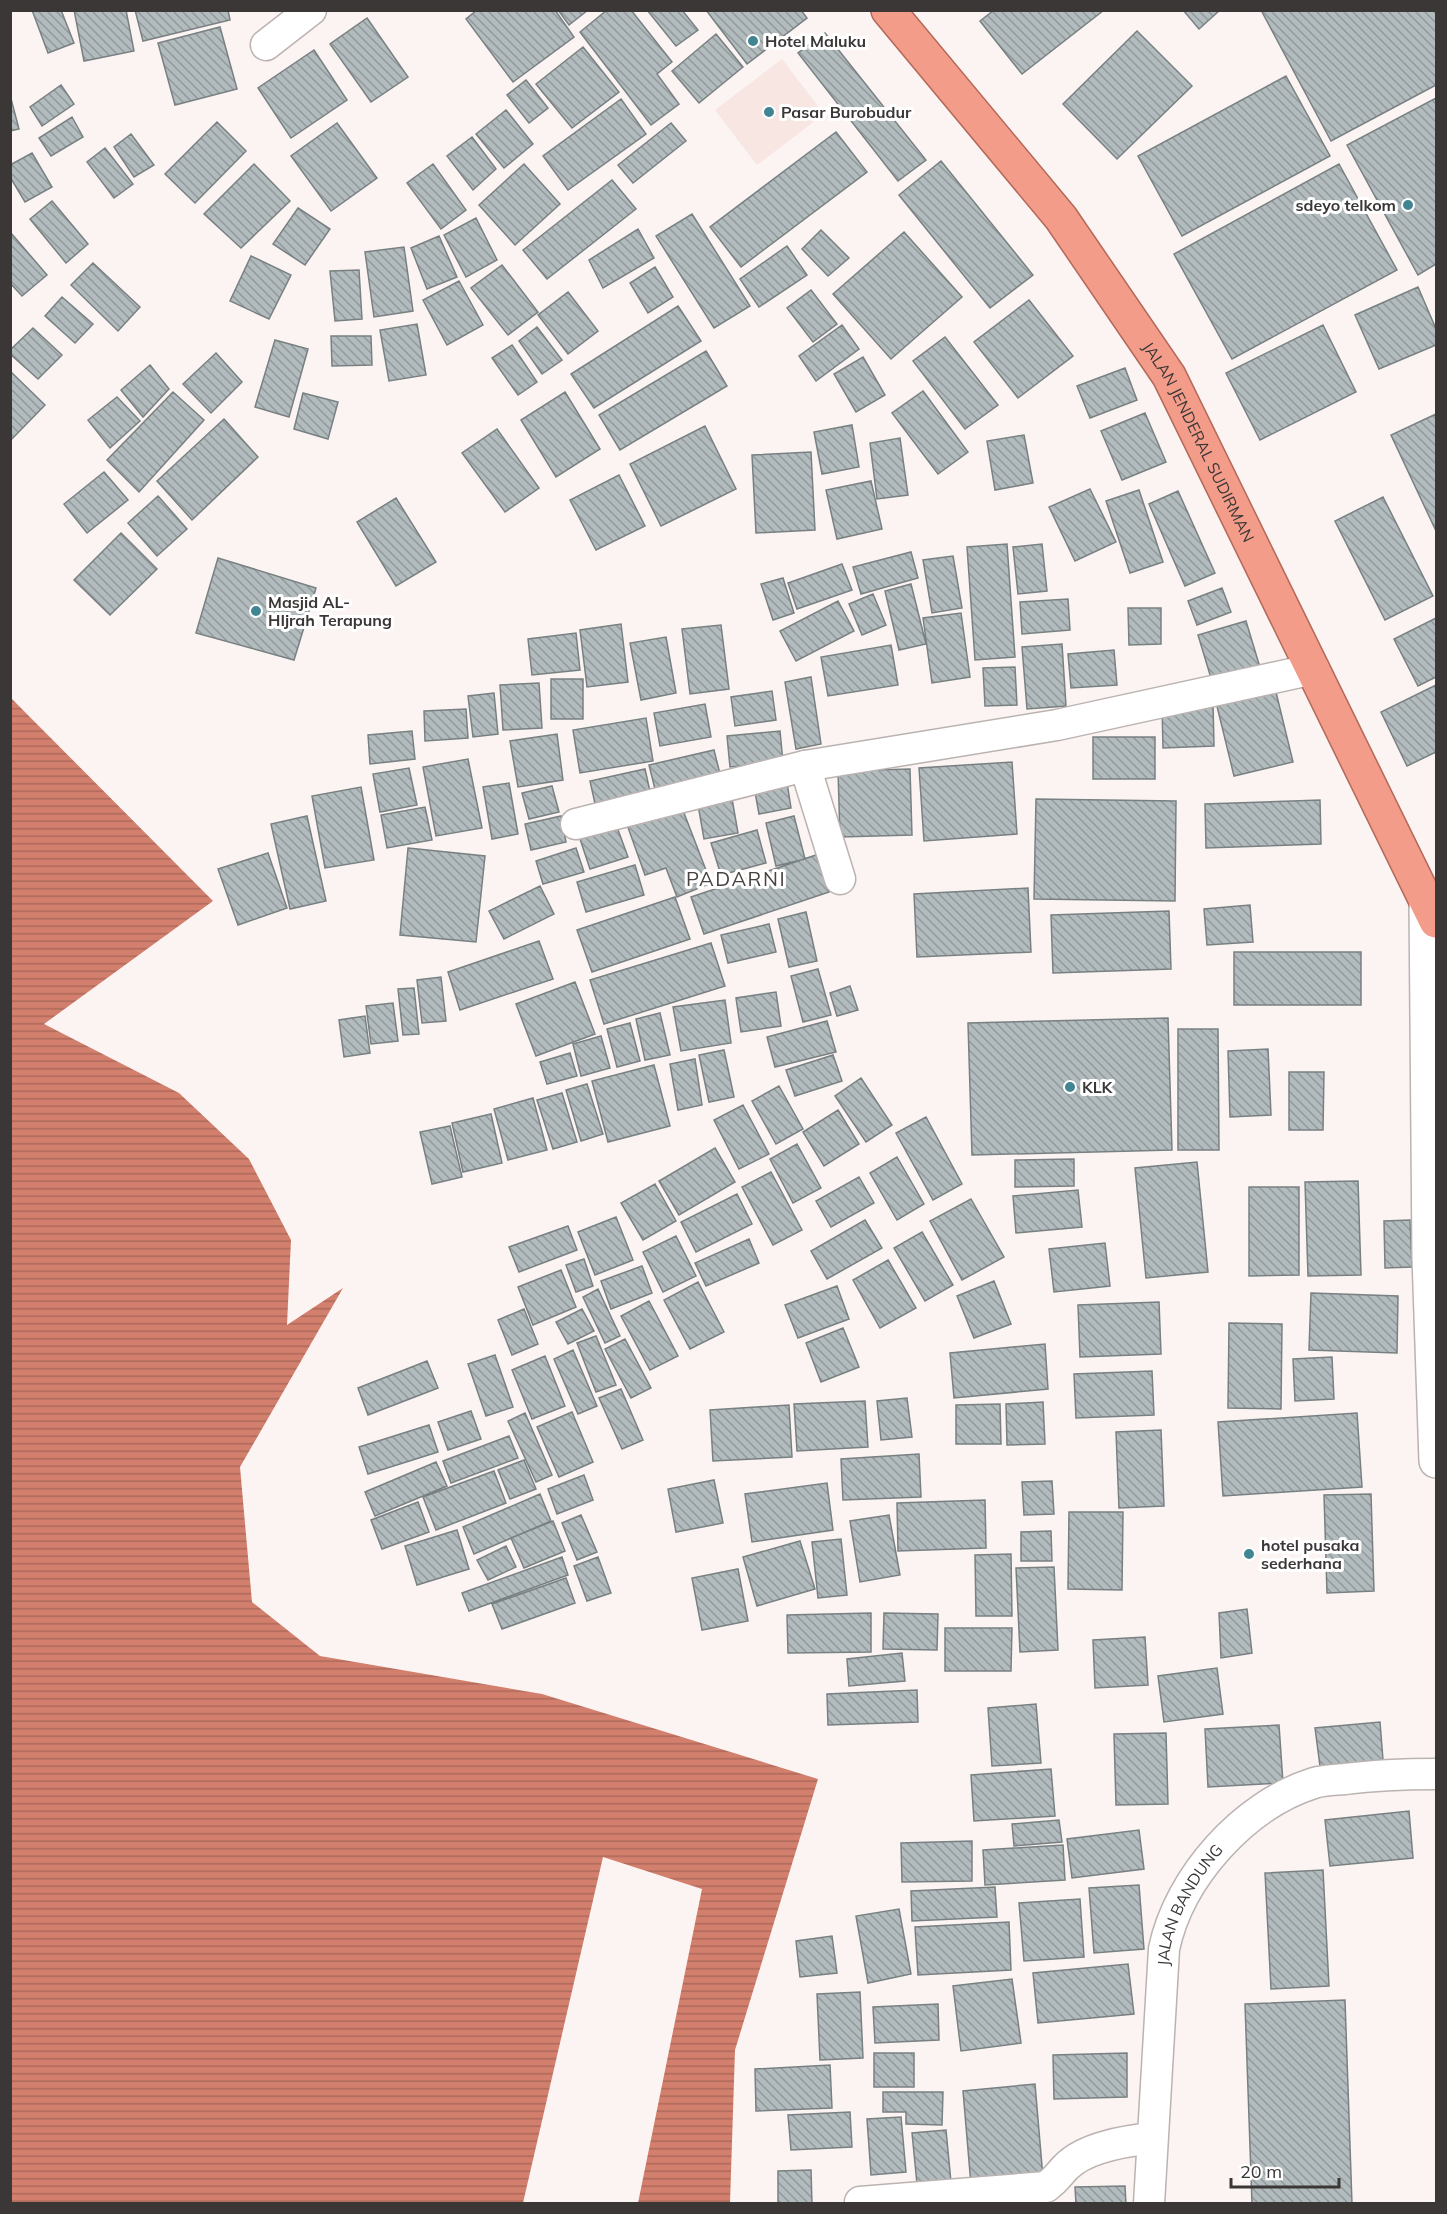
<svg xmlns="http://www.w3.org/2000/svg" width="1447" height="2214" font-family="Mulish,sans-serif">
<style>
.built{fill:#f7e6e2}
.water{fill:url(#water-rules)}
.building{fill:url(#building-back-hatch);stroke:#788082;stroke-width:1.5}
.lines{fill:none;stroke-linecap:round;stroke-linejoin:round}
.minor-casing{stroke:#bbb3b1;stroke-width:33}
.tertiary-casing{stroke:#bbb3b1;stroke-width:36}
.trunk-casing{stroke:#b2695a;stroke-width:36}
.minor{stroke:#fff;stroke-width:30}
.tertiary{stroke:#fff;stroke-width:33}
.trunk{stroke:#f49c8a;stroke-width:33}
.poi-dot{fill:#418593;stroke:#fff;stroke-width:2}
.labels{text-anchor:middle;stroke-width:6;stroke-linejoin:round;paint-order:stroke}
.poi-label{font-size:16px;font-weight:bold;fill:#3a3736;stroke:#fff;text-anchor:start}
.street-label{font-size:16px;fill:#3a3736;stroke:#fff}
.quarter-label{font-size:20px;letter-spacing:1.5px;fill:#494240;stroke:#fff}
</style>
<defs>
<pattern id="water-rules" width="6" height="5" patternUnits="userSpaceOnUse" patternTransform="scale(1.5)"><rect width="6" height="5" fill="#d37f6d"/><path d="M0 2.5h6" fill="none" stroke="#ac695a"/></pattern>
<pattern id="building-back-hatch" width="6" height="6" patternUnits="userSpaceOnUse" patternTransform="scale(1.5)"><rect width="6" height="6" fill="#b2bbbd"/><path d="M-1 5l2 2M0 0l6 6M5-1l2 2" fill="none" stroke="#92999a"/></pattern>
</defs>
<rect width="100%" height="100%" fill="#fcf4f2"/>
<path class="built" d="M782,59L824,114L757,165L715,110Z"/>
<path class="water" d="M10,697L213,901L44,1024L179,1093L249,1159L291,1240L287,1325L343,1288L240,1467L252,1602L320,1656L542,1694L818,1779L735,2050L730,2203H638L702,1889L603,1857L523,2203H11Z"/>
<path class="building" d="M32,10H61L74,43L48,53Z
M74,10H126L134,51L84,61Z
M135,10H228L230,20L143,41Z
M477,10H555L574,37L513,82L466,19Z
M558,10H588L569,25Z
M607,10H631L672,62L657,74L679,104L651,125L580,32Z
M647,10H682L698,30L676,46Z
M706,10H801L807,18L747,64Z
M994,10H1104L1022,74L980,21Z
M1183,10H1220L1199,29Z
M1261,10H1436V85L1331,141Z
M367,18L408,77L371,102L330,44Z
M220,27L237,89L175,105L158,43Z
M1137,31L1192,86L1117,159L1063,104Z
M825,33L926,160L898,181L798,53Z
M716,34L743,67L699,103L672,71Z
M583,47L619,92L572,128L536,84Z
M314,50L347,100L291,138L258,88Z
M1286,76L1330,156L1182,236L1138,156Z
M526,80L548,108L529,123L507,95Z
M61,85L74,104L42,126L30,107Z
M10,95L19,129L10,131Z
M1436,98V264L1418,275L1347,145Z
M621,99L646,134L568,190L543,156Z
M506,110L533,144L504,168L476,134Z
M72,117L83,137L51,156L39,138Z
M217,122L246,151L195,203L165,174Z
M337,123L377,178L331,211L291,156Z
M671,123L686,141L633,183L618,165Z
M836,132L867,172L741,267L710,227Z
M131,134L154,165L134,177L114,147Z
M472,137L496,169L473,190L447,156Z
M105,148L133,184L114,198L87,162Z
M32,153L52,187L25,202L10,177V165Z
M941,161L1033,275L990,308L899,195Z
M254,164L290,201L241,248L204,214Z
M433,164L466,210L441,229L407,183Z
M524,164L560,204L515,245L479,205Z
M1339,164L1397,270L1232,359L1174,254Z
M612,180L636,209L547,279L523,250Z
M52,201L88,244L66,263L30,219Z
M298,208L330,229L305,265L273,244Z
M692,214L750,306L714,328L656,236Z
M476,218L497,260L466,277L444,235Z
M638,229L654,258L603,288L589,260Z
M821,230L849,258L828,276L802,249Z
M904,232L962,297L891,359L833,294Z
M11,233L47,275L22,296L10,283Z
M439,236L457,277L427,289L411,248Z
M787,246L807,275L759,307L740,279Z
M404,247L413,311L374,317L365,252Z
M251,256L291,275L269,319L230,301Z
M93,263L140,307L118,331L71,285Z
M502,265L538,312L508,335L471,288Z
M655,267L673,297L648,313L630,283Z
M359,270L362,319L335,321L330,271Z
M459,281L483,325L447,345L423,300Z
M1418,287L1436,329V345L1379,369L1355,315Z
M811,290L837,324L813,342L787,308Z
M568,292L598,331L568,354L538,315Z
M62,297L93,324L75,343L45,316Z
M1029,300L1073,356L1018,398L974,342Z
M678,306L701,341L594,408L571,374Z
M417,324L426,375L389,381L380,330Z
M842,325L859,349L816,381L799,356Z
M1323,325L1356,392L1260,440L1226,373Z
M537,327L562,360L542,374L519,341Z
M33,328L62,355L38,379L10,354V350Z
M331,336H371L372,365L332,366Z
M945,337L998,405L965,429L913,361Z
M275,340L308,349L289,417L255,407Z
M512,345L537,382L518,395L492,358Z
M706,351L727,386L620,450L599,415Z
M216,353L242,382L211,413L183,384Z
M863,357L885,395L856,412L834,374Z
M150,365L169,389L143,417L121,390Z
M1125,368L1137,400L1090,418L1077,386Z
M10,371L45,405L10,441Z
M923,391L968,452L938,474L892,413Z
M173,392L204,420L139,492L107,460Z
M565,392L600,449L556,477L521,420Z
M303,393L338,402L328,439L294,429Z
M117,397L140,421L110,448L88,420Z
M1145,413L1166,462L1122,480L1101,431Z
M1436,414V531L1391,435Z
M224,419L258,457L192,520L157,481Z
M852,425L859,467L822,474L814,432Z
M705,426L736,489L661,526L630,464Z
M497,429L539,488L505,512L462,453Z
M1024,435L1033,483L995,490L987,441Z
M900,438L908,495L877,499L870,443Z
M811,452L815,530L756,533L752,455Z
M104,472L128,500L87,533L64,504Z
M619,475L645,526L596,550L570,500Z
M871,481L882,529L837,539L826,490Z
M1090,489L1116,542L1075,561L1049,507Z
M1139,490L1163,562L1130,573L1106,501Z
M1178,491L1215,573L1185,586L1149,504Z
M158,496L187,529L157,556L128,523Z
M1383,497L1433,596L1385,620L1335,521Z
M396,498L436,562L396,586L357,522Z
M121,533L157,569L110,615L74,580Z
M1007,544L1015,657L975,660L967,547Z
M1042,544L1047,591L1018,594L1013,547Z
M911,552L918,578L861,594L853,567Z
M953,556L962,608L932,613L923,560Z
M218,558L316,588L294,660L196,633Z
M842,564L852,590L797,609L788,583Z
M783,578L794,613L773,620L761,584Z
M911,584L926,644L899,650L885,591Z
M1222,588L1231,612L1197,625L1188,601Z
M873,594L886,625L862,635L849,604Z
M1068,599L1070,630L1022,634L1020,602Z
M838,601L854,631L796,661L780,631Z
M1128,608H1161V644L1129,645Z
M961,613L970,677L932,683L923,618Z
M1436,618V677L1418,686L1394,639Z
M1246,621L1262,674L1214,688L1198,635Z
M621,624L628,682L587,687L580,630Z
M721,625L729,689L690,694L682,629Z
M576,633L580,670L532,675L528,639Z
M666,637L676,693L641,700L630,643Z
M1062,644L1066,706L1027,709L1022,647Z
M891,645L898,685L828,696L821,657Z
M1114,650L1117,685L1071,688L1068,654Z
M1015,667L1017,705L985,706L983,668Z
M811,677L821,744L796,749L785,682Z
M551,679H583V719H551Z
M539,683L542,728L503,730L500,685Z
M1436,685V752L1407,766L1381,712Z
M1275,688L1293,762L1234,776L1216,702Z
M772,691L776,720L735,726L731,697Z
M494,693L498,734L473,737L468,696Z
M705,704L711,737L660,746L654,713Z
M1213,704L1214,746L1163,748L1162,706Z
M466,709L468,738L425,741L424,711Z
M646,718L653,761L580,773L573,730Z
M412,731L415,759L370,764L368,735Z
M780,731L783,762L730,767L727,736Z
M557,734L563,780L518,787L510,741Z
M1093,737H1155V779H1093Z
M714,750L721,778L656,793L649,765Z
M468,759L482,828L436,836L423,767Z
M1012,762L1017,834L924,841L919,768Z
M409,768L417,805L380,812L373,774Z
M645,769L651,796L596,808L590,781Z
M910,769L912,835L840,837L838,771Z
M786,776L791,808L759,814L753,781Z
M509,783L518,834L492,839L483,787Z
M552,786L559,812L529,819L522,793Z
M361,787L374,860L325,868L312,796Z
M731,793L738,833L704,839L697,799Z
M1036,799L1176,801L1175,901L1034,899Z
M679,800L711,883L677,897L666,868L645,875L625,819Z
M1320,800L1321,844L1206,848L1205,804Z
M425,807L432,840L387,848L381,815Z
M307,816L326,901L290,909L271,824Z
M561,816L566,842L531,850L525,824Z
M794,816L805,859L776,866L766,823Z
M617,827L628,857L590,869L580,839Z
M757,830L766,863L721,875L711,843Z
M408,848L485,856L476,942L400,935Z
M576,848L584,872L543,884L536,861Z
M268,853L287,908L238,925L218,869Z
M816,855L829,892L704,934L691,897Z
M635,865L644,895L586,912L577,882Z
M540,886L554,914L504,939L489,911Z
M1028,888L1031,952L917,957L914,894Z
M675,897L690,939L592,972L577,930Z
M1250,905L1253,942L1207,945L1204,909Z
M1169,911L1171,969L1053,973L1051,915Z
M806,912L817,961L789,967L778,919Z
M769,924L776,952L728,963L721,935Z
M539,941L553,979L460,1010L448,972Z
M711,943L725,986L604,1024L590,980Z
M1234,952H1361V1005H1234Z
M818,969L831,1015L803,1022L791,976Z
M441,977L446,1021L422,1023L417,980Z
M575,982L595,1034L536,1056L516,1004Z
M850,986L858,1010L837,1016L830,993Z
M414,988L419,1034L403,1035L398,989Z
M776,992L781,1026L741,1032L736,998Z
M725,1000L731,1043L681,1051L673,1007Z
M393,1003L398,1041L371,1044L366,1006Z
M660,1013L670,1055L645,1060L636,1019Z
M365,1016L370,1053L344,1057L339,1020Z
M1168,1018L1172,1150L972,1155L968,1023Z
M827,1021L836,1052L775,1067L767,1037Z
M630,1023L640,1061L617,1067L607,1029Z
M1178,1029H1218L1219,1150H1178Z
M601,1036L610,1068L581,1076L573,1044Z
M1268,1049L1271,1115L1230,1117L1228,1051Z
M724,1050L734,1097L709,1102L699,1055Z
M570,1053L577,1076L547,1084L540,1062Z
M833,1055L842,1081L795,1096L786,1070Z
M695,1059L702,1105L678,1110L670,1064Z
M654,1065L670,1126L608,1142L592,1081Z
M1289,1072H1324L1323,1130H1289Z
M861,1078L892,1125L866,1142L835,1096Z
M587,1084L603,1134L581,1141L566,1090Z
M779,1086L803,1129L776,1144L752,1101Z
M562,1093L577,1142L553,1149L537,1100Z
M533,1098L547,1150L508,1160L494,1109Z
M743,1105L769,1154L739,1169L714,1120Z
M838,1110L859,1144L824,1166L803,1132Z
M491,1114L502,1163L463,1172L452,1123Z
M926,1117L962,1184L933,1200L896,1133Z
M450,1126L462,1177L432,1184L420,1132Z
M797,1144L821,1188L793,1203L770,1159Z
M715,1148L735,1182L679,1215L659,1181Z
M897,1157L924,1204L897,1220L870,1173Z
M1074,1159V1186L1015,1187V1160Z
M1197,1162L1208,1272L1146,1278L1135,1168Z
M771,1172L802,1230L773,1245L742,1187Z
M859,1177L874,1203L831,1227L816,1201Z
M1358,1181L1361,1275L1308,1276L1305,1182Z
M655,1184L676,1221L643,1240L621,1203Z
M1249,1187H1299V1275L1249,1276Z
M1078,1190L1082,1227L1016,1233L1013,1196Z
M737,1194L752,1224L696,1252L681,1222Z
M971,1199L1004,1257L962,1280L930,1221Z
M616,1217L633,1260L595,1275L578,1232Z
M865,1220L882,1248L827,1279L811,1251Z
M1410,1220L1412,1267L1385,1268L1384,1221Z
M568,1226L577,1250L519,1272L509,1247Z
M922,1232L953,1285L925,1301L894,1248Z
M676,1236L696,1276L663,1292L643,1252Z
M749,1239L759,1263L706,1286L695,1263Z
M1105,1243L1110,1286L1054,1292L1049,1249Z
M584,1259L593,1286L576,1292L566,1265Z
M888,1260L916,1308L880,1328L853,1280Z
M642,1266L652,1293L611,1309L601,1281Z
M561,1270L576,1307L533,1325L518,1287Z
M994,1281L1011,1324L974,1338L957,1296Z
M698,1282L724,1332L690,1349L664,1300Z
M837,1286L849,1319L798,1338L785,1305Z
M598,1289L620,1336L605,1343L583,1297Z
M1311,1293L1398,1296L1397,1353L1309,1350Z
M649,1301L678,1356L650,1370L621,1316Z
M1159,1302L1161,1354L1080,1357L1078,1305Z
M524,1309L538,1344L512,1355L498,1320Z
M582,1309L594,1331L568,1344L556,1322Z
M1229,1323L1282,1324L1281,1409L1228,1408Z
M843,1328L859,1367L821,1382L806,1343Z
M596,1336L616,1385L596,1392L577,1343Z
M625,1339L651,1388L631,1398L605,1349Z
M1045,1344L1048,1389L954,1398L950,1353Z
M573,1350L597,1406L578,1414L554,1359Z
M495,1355L513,1407L486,1416L468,1364Z
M545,1356L565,1406L532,1419L512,1370Z
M1332,1357L1334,1399L1295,1401L1293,1359Z
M427,1361L438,1388L368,1415L358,1388Z
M1152,1371L1154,1415L1076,1418L1074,1374Z
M621,1389L643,1440L622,1449L599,1398Z
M907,1398L912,1437L881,1440L877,1401Z
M865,1401L868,1447L797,1451L794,1404Z
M1043,1402L1045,1444L1007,1445L1006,1404Z
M1000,1404L1001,1444H956V1405Z
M789,1405L792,1457L713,1461L710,1410Z
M471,1411L481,1439L448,1450L438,1422Z
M572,1412L593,1462L559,1477L537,1427Z
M525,1413L552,1475L536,1482L508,1421Z
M1357,1413L1362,1487L1223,1496L1218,1422Z
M429,1425L438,1452L368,1474L359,1447Z
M1161,1430L1164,1506L1119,1508L1116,1432Z
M509,1436L518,1458L451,1483L443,1461Z
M919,1454L921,1497L843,1500L841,1459Z
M524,1460L536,1489L510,1499L498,1470Z
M436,1462L447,1486L375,1516L365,1492Z
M494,1471L506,1503L436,1530L423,1497Z
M584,1475L593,1500L557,1514L548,1489Z
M714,1480L723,1523L676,1532L668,1489Z
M1052,1481L1054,1514L1024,1515L1022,1482Z
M827,1483L833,1530L752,1542L745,1494Z
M540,1494L551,1521L474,1554L463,1527Z
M1371,1494L1374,1591L1327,1593L1324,1495Z
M985,1500L986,1548L898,1551L897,1503Z
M418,1502L429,1532L382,1549L371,1520Z
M1069,1512H1123L1122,1590L1068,1589Z
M581,1515L597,1552L577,1560L562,1523Z
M889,1515L900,1575L860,1582L850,1521Z
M553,1521L565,1551L524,1568L511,1538Z
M457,1530L469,1569L417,1585L405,1546Z
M1051,1531L1052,1561H1021V1532Z
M841,1539L847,1595L818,1598L812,1542Z
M800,1541L815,1589L757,1606L743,1557Z
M506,1546L516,1567L488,1580L477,1560Z
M1011,1554L1012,1616H976L975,1555Z
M562,1557L568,1575L469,1611L462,1593Z
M598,1557L611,1593L587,1601L574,1566Z
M1054,1567L1058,1650L1020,1652L1016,1568Z
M738,1569L748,1621L702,1630L692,1578Z
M566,1578L575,1603L502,1629L492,1604Z
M1247,1609L1252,1653L1221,1658L1219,1613Z
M871,1613V1652L788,1653L787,1615Z
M884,1613L938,1614L937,1650L883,1649Z
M945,1628H1012L1011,1671H945Z
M1145,1637L1148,1685L1095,1688L1093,1640Z
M902,1653L905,1681L849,1686L847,1659Z
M1217,1668L1223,1714L1164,1722L1158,1676Z
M917,1690L918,1722L828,1725L827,1694Z
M1036,1704L1041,1763L992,1766L988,1708Z
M1380,1722L1383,1760L1320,1766L1315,1728Z
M1279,1725L1283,1783L1208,1787L1205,1729Z
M1166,1733L1168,1804L1116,1805L1114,1734Z
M1051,1769L1055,1816L974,1821L971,1775Z
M1409,1811L1413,1858L1330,1866L1325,1820Z
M1059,1820L1062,1842L1014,1846L1012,1824Z
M1139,1830L1144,1869L1072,1878L1067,1839Z
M972,1841V1881L902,1882L901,1843Z
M1063,1845L1065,1880L985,1885L983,1850Z
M1323,1870L1329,1986L1271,1989L1265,1873Z
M1139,1885L1144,1949L1094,1953L1089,1888Z
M995,1887L997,1917L912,1921L911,1891Z
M1080,1899L1084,1957L1024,1961L1019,1903Z
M899,1909L911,1974L868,1983L856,1916Z
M1009,1922L1011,1970L918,1975L915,1927Z
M832,1936L837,1973L800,1977L796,1941Z
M1128,1964L1134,2014L1038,2023L1033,1973Z
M1012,1979L1021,2043L961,2051L953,1986Z
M860,1992L863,2058L820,2060L817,1994Z
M1345,2000L1352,2204H1252L1245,2004Z
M938,2004L939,2040L875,2043L873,2007Z
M874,2053H914V2087H874Z
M1127,2053V2097L1054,2099L1053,2055Z
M830,2065L832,2108L756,2111L755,2069Z
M1035,2084L1043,2178L971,2185L963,2091Z
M883,2092H943L942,2125L906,2124V2112H883Z
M850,2112L852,2147L791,2150L788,2115Z
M901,2117L906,2172L871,2175L867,2119Z
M946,2130L951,2182L917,2184L912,2133Z
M811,2170L812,2204H778V2171Z
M1125,2186L1126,2204H1076L1075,2187Z"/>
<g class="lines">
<g class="minor-casing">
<g id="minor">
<path d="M266,45L311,10"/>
<path d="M805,766L840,879"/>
<path d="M576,824L805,766L1057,725L1314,669"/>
<path d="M860,2202L1046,2187C1057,2179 1058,2175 1066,2167C1085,2147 1126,2141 1152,2138"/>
<path id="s1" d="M1149,2204L1164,1949C1179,1877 1244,1805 1314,1783C1323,1780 1335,1780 1345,1779C1376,1775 1406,1774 1436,1774"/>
</g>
</g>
<g class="tertiary-casing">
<path id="tertiary" d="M1426,900L1429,1257L1436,1461"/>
</g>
<g class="trunk-casing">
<g id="trunk">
<path id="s2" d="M888,10L1061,218L1169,376L1436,921"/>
</g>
</g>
<use href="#minor" class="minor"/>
<use href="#tertiary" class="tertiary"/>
<use href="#trunk" class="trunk"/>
</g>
<g class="poi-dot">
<circle cx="753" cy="41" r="6"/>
<circle cx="769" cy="112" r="6"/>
<circle cx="1408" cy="205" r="6"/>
<circle cx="256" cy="611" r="6"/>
<circle cx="1070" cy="1087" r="6"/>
<circle cx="1249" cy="1554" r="6"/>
</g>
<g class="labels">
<g class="poi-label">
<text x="765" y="47">Hotel Maluku</text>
<text x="781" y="118">Pasar Burobudur</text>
<text x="1396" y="211" text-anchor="end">sdeyo telkom</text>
<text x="268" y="608">Masjid AL-<tspan x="268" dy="18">HIjrah Terapung</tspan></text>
<text x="1082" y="1093">KLK</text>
<text x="1261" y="1551">hotel pusaka<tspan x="1261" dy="18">sederhana</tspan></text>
</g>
<g class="street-label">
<text dy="6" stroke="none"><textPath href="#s2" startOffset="534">JALAN JENDERAL SUDIRMAN</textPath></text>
<text dy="6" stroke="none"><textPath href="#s1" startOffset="306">JALAN BANDUNG</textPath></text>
</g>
<g class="quarter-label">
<text x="736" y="886">PADARNI</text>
</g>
</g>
<rect width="1447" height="2214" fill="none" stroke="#3a3736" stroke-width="24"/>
<path d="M1231 2178v9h108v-9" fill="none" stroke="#3a3736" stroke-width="3"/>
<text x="1240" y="2178" font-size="18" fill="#3a3736" stroke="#ffffff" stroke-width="4.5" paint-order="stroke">20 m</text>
</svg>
